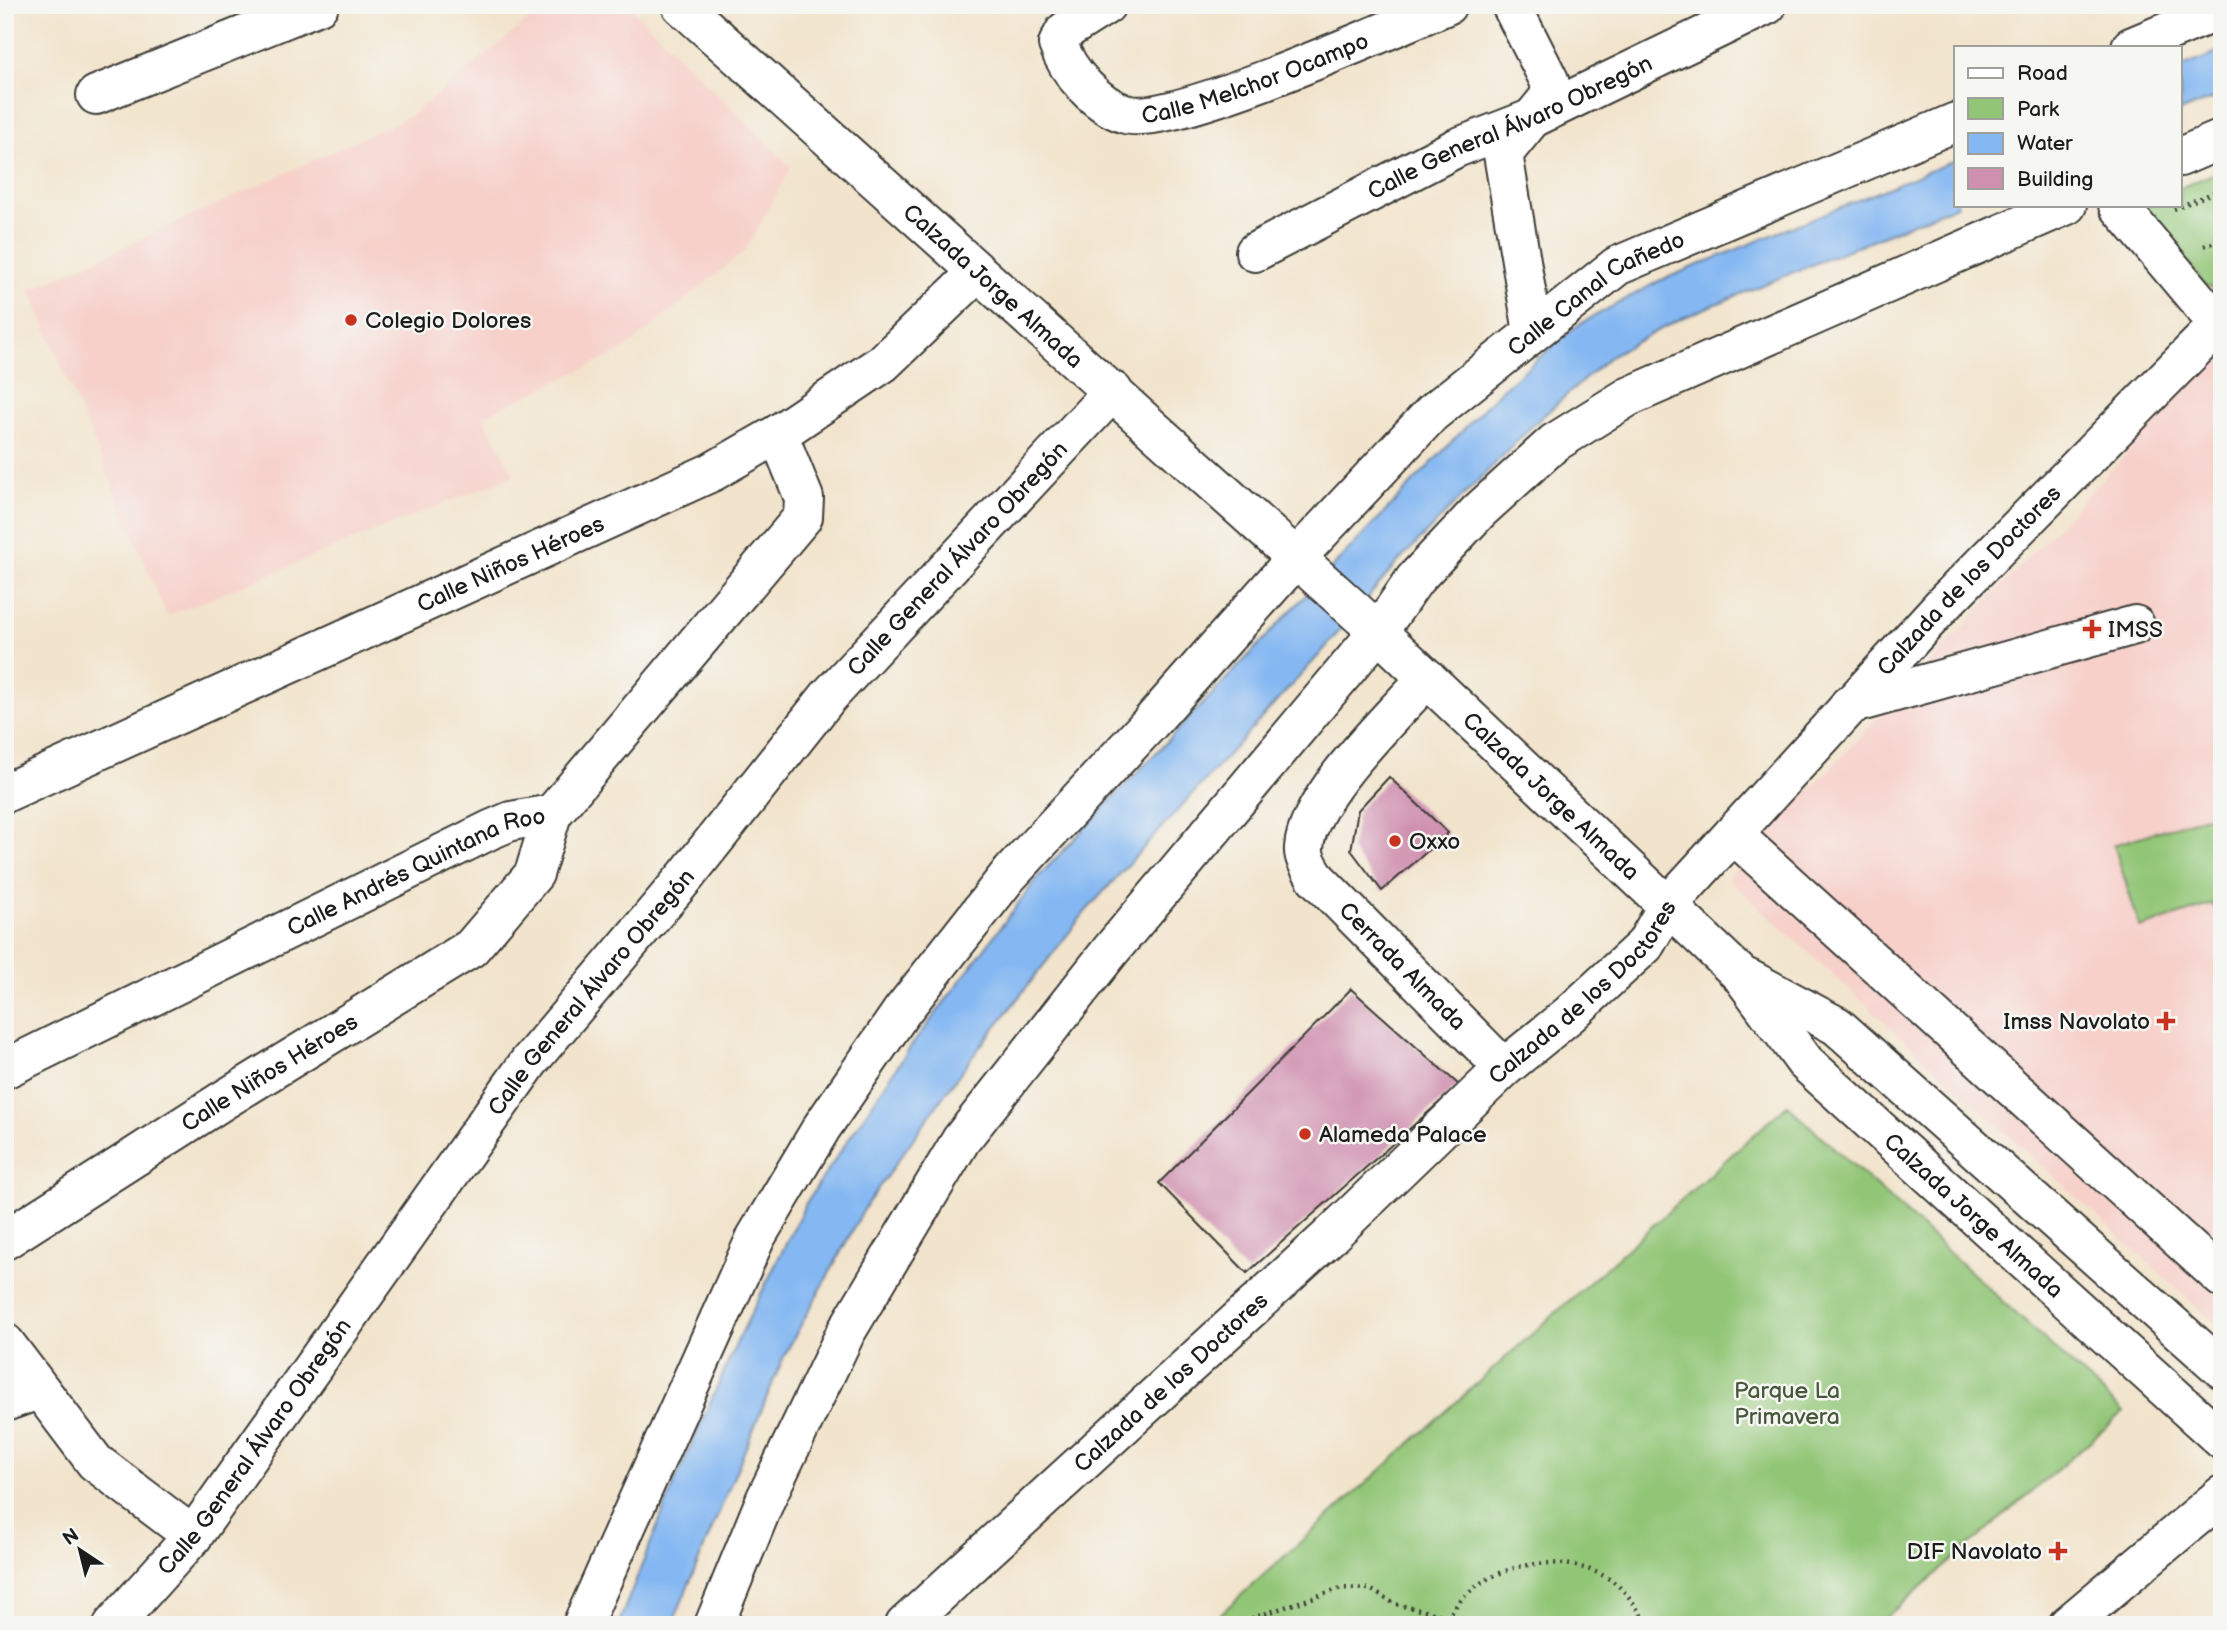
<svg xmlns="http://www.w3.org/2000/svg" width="2227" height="1630" font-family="'Balsamiq Sans',sans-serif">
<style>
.built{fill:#f7d0ca}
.green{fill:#92c677;stroke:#57714a;stroke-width:2}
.water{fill:#85b8f2;stroke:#506a87;stroke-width:2}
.building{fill:#cf8faf}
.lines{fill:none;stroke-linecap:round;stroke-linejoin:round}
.minor-casing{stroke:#3c3a36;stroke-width:42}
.path{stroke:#3c3a36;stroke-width:4.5;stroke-dasharray:2 5;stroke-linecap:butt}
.minor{stroke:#fff;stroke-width:38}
.poi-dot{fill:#c8321e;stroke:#f6f6f2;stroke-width:2.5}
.labels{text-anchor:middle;stroke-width:5;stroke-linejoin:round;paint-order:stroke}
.street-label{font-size:23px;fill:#1c1c1c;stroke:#f6f6f2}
.poi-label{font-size:23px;fill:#1c1c1c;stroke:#f6f6f2;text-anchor:start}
.park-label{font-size:23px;fill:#45583c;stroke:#f6f6f2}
</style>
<rect width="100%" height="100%" fill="#f6f6f2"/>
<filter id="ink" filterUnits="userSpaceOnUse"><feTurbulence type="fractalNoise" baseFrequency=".0143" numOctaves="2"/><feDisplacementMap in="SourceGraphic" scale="14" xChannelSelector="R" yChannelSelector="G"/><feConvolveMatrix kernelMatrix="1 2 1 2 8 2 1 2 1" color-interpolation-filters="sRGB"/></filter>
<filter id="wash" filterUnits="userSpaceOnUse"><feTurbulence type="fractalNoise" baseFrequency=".00686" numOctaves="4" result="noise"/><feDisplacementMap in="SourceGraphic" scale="28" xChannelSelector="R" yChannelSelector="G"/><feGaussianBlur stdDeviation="1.57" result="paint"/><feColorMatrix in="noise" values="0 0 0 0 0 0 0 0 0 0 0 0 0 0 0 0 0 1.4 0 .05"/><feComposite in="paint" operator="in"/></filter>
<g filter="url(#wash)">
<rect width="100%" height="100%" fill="#f2e4cc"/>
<path class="built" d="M547,5H628L791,167L746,250L622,351L483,416L514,475L167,616L30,290L412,115Z
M2222,352V1330L1727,878Z"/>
<path class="green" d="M2222,170V292L2205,285L2143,205H2180V188Z
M2222,811V928L2213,904L2140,928L2114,845Z
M1787,1105L2124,1412L1877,1625H1208Z"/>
<path class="water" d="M2222,51V95L2180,112V68Z
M1956,160L1957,205L1680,319L1613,354L1533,425L1397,563L1320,654L1086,911L962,1070L867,1204L784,1356L672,1625H618L675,1482L738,1340L806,1203L909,1049L1039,876L1501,390L1578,325L1659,281Z"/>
<g id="blocks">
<path class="building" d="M1389,777L1448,833L1382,891L1351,850L1358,810Z
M1351,989L1459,1085L1247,1273L1159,1183Z"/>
</g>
</g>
<g filter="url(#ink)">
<use href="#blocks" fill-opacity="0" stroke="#3c3a36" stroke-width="2"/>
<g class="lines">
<g class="minor-casing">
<g id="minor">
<path id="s1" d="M681,5L1362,617L1741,975L1805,1062L2222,1440"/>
<path id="s2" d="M1106,5L1065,31L1058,44C1068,72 1096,105 1126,114C1172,128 1391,28 1447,5"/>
<path d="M1511,5L1549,80L1551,90L1547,100L1503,154L1533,332"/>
<path d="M2131,47L2222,9"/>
<path d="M96,95L319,5"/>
<path d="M2180,157L2222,139"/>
<path d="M2118,205L2217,323"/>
<path id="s3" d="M1255,252L1456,148L1533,118L1767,5"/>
<path id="s4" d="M1427,678C1393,716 1307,797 1304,848C1303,858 1311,869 1316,878L1504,1068"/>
<path d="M1849,705L2135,625"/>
<path id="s5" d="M5,793L712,472L778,434L883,363L977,273"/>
<path d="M1733,834L2222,1278"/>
<path d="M1749,979L1837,1026L2222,1369"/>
<path id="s6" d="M5,1069L490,830L511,821L552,814L803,517L804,498L778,434"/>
<path id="s7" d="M5,1240L222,1101L471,948L534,874L552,814"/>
<path d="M5,1343L95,1462L193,1536"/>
<path d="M5,1402L38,1390"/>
<path id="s8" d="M113,1625L193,1536L529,1062L686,876L828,697L1113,391"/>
<path id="s9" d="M582,1625L756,1237L822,1127L902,1011L1008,876L1151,722L1296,558L1432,413L1617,266L1956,122"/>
<path d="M714,1625L766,1498L846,1332L961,1140L1111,950L1378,632L1415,579L1479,511L1554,443L1628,397L2067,205"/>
<path id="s10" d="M905,1625L1328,1238L1504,1068L1570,1014L1645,945L1668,905L1946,601L2222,321"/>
<path d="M2068,1625L2222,1495"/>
</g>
</g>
<path class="path" d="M2174,209L2222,189
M2204,246L2222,240
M1265,1615L1267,1625
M1232,1625L1341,1588L1370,1589L1395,1604L1449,1617
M1445,1625C1469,1567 1552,1548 1604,1576C1624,1586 1636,1606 1647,1625"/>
<use href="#minor" class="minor"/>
</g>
</g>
<g class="poi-dot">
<circle cx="351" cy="320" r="7"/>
<path d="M2088.5 618.5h7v7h7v7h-7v7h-7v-7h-7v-7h7z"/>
<circle cx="1395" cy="841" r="7"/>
<path d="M2162.5 1010.5h7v7h7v7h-7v7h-7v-7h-7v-7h7z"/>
<circle cx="1305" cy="1134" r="7"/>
<path d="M2054.5 1540.5h7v7h7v7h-7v7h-7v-7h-7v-7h7z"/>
</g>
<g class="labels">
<g class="street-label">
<text dy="8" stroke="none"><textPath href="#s2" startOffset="299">Calle Melchor Ocampo</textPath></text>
<text dy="8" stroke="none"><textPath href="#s3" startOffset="284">Calle General Álvaro Obregón</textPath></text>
<text dy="8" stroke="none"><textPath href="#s1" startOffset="420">Calzada Jorge Almada</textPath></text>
<text dy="8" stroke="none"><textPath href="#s9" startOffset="1698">Calle Canal Cañedo</textPath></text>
<text dy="8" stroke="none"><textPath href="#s8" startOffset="1362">Calle General Álvaro Obregón</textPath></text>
<text dy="8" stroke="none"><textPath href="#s5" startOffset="555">Calle Niños Héroes</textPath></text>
<text dy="8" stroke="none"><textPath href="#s10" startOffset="1494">Calzada de los Doctores</textPath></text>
<text dy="8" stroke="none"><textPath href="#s1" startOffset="1176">Calzada Jorge Almada</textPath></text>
<text dy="8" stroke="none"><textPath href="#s6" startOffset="457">Calle Andrés Quintana Roo</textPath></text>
<text dy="8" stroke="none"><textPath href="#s4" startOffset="369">Cerrada Almada</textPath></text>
<text dy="8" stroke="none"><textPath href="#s8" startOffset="794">Calle General Álvaro Obregón</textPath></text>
<text dy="8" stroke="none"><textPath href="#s10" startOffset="928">Calzada de los Doctores</textPath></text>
<text dy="8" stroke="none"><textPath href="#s7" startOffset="313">Calle Niños Héroes</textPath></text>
<text dy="8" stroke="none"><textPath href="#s1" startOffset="1773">Calzada Jorge Almada</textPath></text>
<text dy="8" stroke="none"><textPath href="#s10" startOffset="360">Calzada de los Doctores</textPath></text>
<text dy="8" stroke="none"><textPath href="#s8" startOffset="228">Calle General Álvaro Obregón</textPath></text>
</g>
<g class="poi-label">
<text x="365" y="328">Colegio Dolores</text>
<text x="2108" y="637">IMSS</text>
<text x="1409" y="849">Oxxo</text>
<text x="2150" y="1029" text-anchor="end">Imss Navolato</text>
<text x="1319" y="1142">Alameda Palace</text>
<text x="2042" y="1559" text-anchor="end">DIF Navolato</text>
</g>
<g class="park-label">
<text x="1787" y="1398">Parque La<tspan x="1787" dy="26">Primavera</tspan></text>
</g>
</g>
<rect width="2227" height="1630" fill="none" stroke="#f6f6f2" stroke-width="28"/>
<rect x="1954" y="46" width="228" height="161" fill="#f6f6f2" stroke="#9f9f9c" stroke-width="2"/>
<rect x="1968" y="68" width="35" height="10" fill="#ffffff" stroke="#9f9f9c" stroke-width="2"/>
<text x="2017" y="80" font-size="21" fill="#1c1c1c">Road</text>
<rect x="1968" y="98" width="35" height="21" fill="#92c677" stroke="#9f9f9c" stroke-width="2"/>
<text x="2017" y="116" font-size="21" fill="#1c1c1c">Park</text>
<rect x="1968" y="133" width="35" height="21" fill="#85b8f2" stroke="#9f9f9c" stroke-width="2"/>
<text x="2017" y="150" font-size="21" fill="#1c1c1c">Water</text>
<rect x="1968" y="168" width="35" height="21" fill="#cf8faf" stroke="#9f9f9c" stroke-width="2"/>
<text x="2017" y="186" font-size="21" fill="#1c1c1c">Building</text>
<g transform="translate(80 1550) rotate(325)" stroke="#f6f6f2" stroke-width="5" paint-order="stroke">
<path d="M0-5L12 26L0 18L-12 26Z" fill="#1c1c1c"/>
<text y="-10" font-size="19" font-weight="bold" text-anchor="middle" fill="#1c1c1c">N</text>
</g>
</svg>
